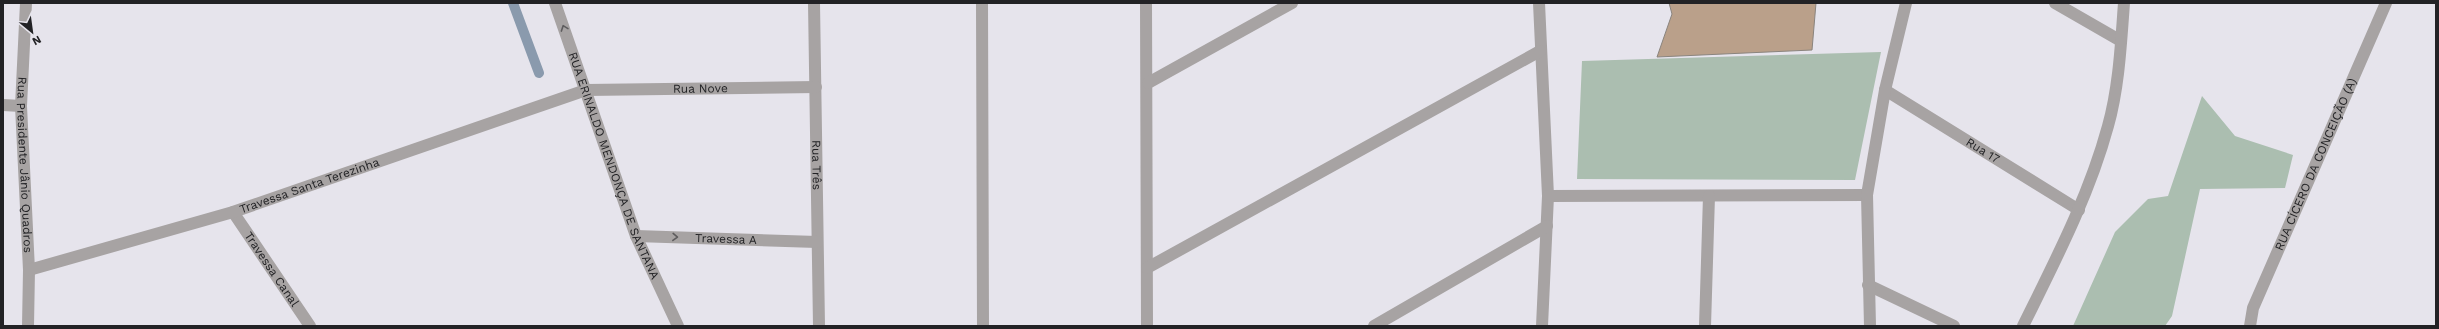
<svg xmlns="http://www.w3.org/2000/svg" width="2439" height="329" font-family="'Work Sans',sans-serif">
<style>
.green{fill:#abbeb0}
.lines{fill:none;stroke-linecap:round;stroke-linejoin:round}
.stream{stroke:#8a9aad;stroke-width:10}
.building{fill:#baa08a;stroke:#8a847e}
.lane{stroke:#a7a3a3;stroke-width:12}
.street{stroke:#a7a3a3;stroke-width:12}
.oneway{stroke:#5e5c5e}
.labels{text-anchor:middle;stroke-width:3;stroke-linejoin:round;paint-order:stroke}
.street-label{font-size:12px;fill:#222225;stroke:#e6e4ec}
</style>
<rect width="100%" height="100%" fill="#e6e4ec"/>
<path class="green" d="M1881,52L1855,180L1577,179L1582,61Z
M2202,96L2235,136L2293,155L2285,188L2200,189L2172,316L2165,326H2073L2115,232L2148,199L2168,196Z"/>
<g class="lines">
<path class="stream" d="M513,3L539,73"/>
</g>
<path class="building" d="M1669,3H1816L1812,50L1657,57L1672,14Z"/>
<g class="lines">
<path class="lane" d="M3,105L21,106"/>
<g class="street">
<path id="s1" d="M26,3L21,106L29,270L28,326"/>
<path id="s2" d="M555,3L636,236L678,326"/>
<path id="s3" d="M814,3L819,326"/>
<path d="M982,3L983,326"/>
<path d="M1146,3L1147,326"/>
<path d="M1539,3L1548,196L1542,326"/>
<path d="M2055,3L2121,41"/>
<path d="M1148,83L1292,3"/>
<path id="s4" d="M1885,90L2079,210"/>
<path d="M1548,196L1867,195"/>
<path id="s5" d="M233,212L310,326"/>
<path id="s6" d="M636,236L817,242"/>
<path d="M1147,268L1540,51"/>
<path id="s7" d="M29,270L233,212L586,90L816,87"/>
<path d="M1868,285L1954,326"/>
<path d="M1374,326L1547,226"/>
<path d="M1705,326L1709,196"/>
<path d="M1870,326L1867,195L1885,90L1906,3"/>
<path d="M2023,326C2055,261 2089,196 2108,126C2119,87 2121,43 2124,3"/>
<path id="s8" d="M2250,326L2253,308L2386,3"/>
</g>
</g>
<defs><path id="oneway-chevron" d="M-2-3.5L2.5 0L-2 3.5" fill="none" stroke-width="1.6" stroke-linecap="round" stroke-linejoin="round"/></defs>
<g class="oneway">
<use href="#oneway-chevron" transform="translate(564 28) rotate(-110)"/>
<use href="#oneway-chevron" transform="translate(675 237) rotate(2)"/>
</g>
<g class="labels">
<g class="street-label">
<text dy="4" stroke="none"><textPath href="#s7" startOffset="700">Rua Nove</textPath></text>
<text dy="4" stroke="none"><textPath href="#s4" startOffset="115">Rua 17</textPath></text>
<text dy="4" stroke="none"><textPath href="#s1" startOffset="162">Rua Presidente Jânio Quadros</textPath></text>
<text dy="4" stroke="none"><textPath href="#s8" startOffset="175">RUA CÍCERO DA CONCEIÇÃO (A)</textPath></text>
<text dy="4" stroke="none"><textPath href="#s2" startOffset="173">RUA ERINALDO MENDONÇA DE SANTANA</textPath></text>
<text dy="4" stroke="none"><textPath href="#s3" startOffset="162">Rua Três</textPath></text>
<text dy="4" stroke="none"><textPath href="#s7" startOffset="293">Travessa Santa Terezinha</textPath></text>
<text dy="4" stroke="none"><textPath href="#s6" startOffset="90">Travessa A</textPath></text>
<text dy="4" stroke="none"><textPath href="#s5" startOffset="69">Travessa Canal</textPath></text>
</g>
</g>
<rect width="2439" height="329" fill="none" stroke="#222225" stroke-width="8"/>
<g transform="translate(32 32) rotate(151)" stroke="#e6e4ec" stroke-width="3" paint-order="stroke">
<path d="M0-3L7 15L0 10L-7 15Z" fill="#222225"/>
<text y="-6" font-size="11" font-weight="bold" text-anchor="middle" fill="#222225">N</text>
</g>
</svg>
